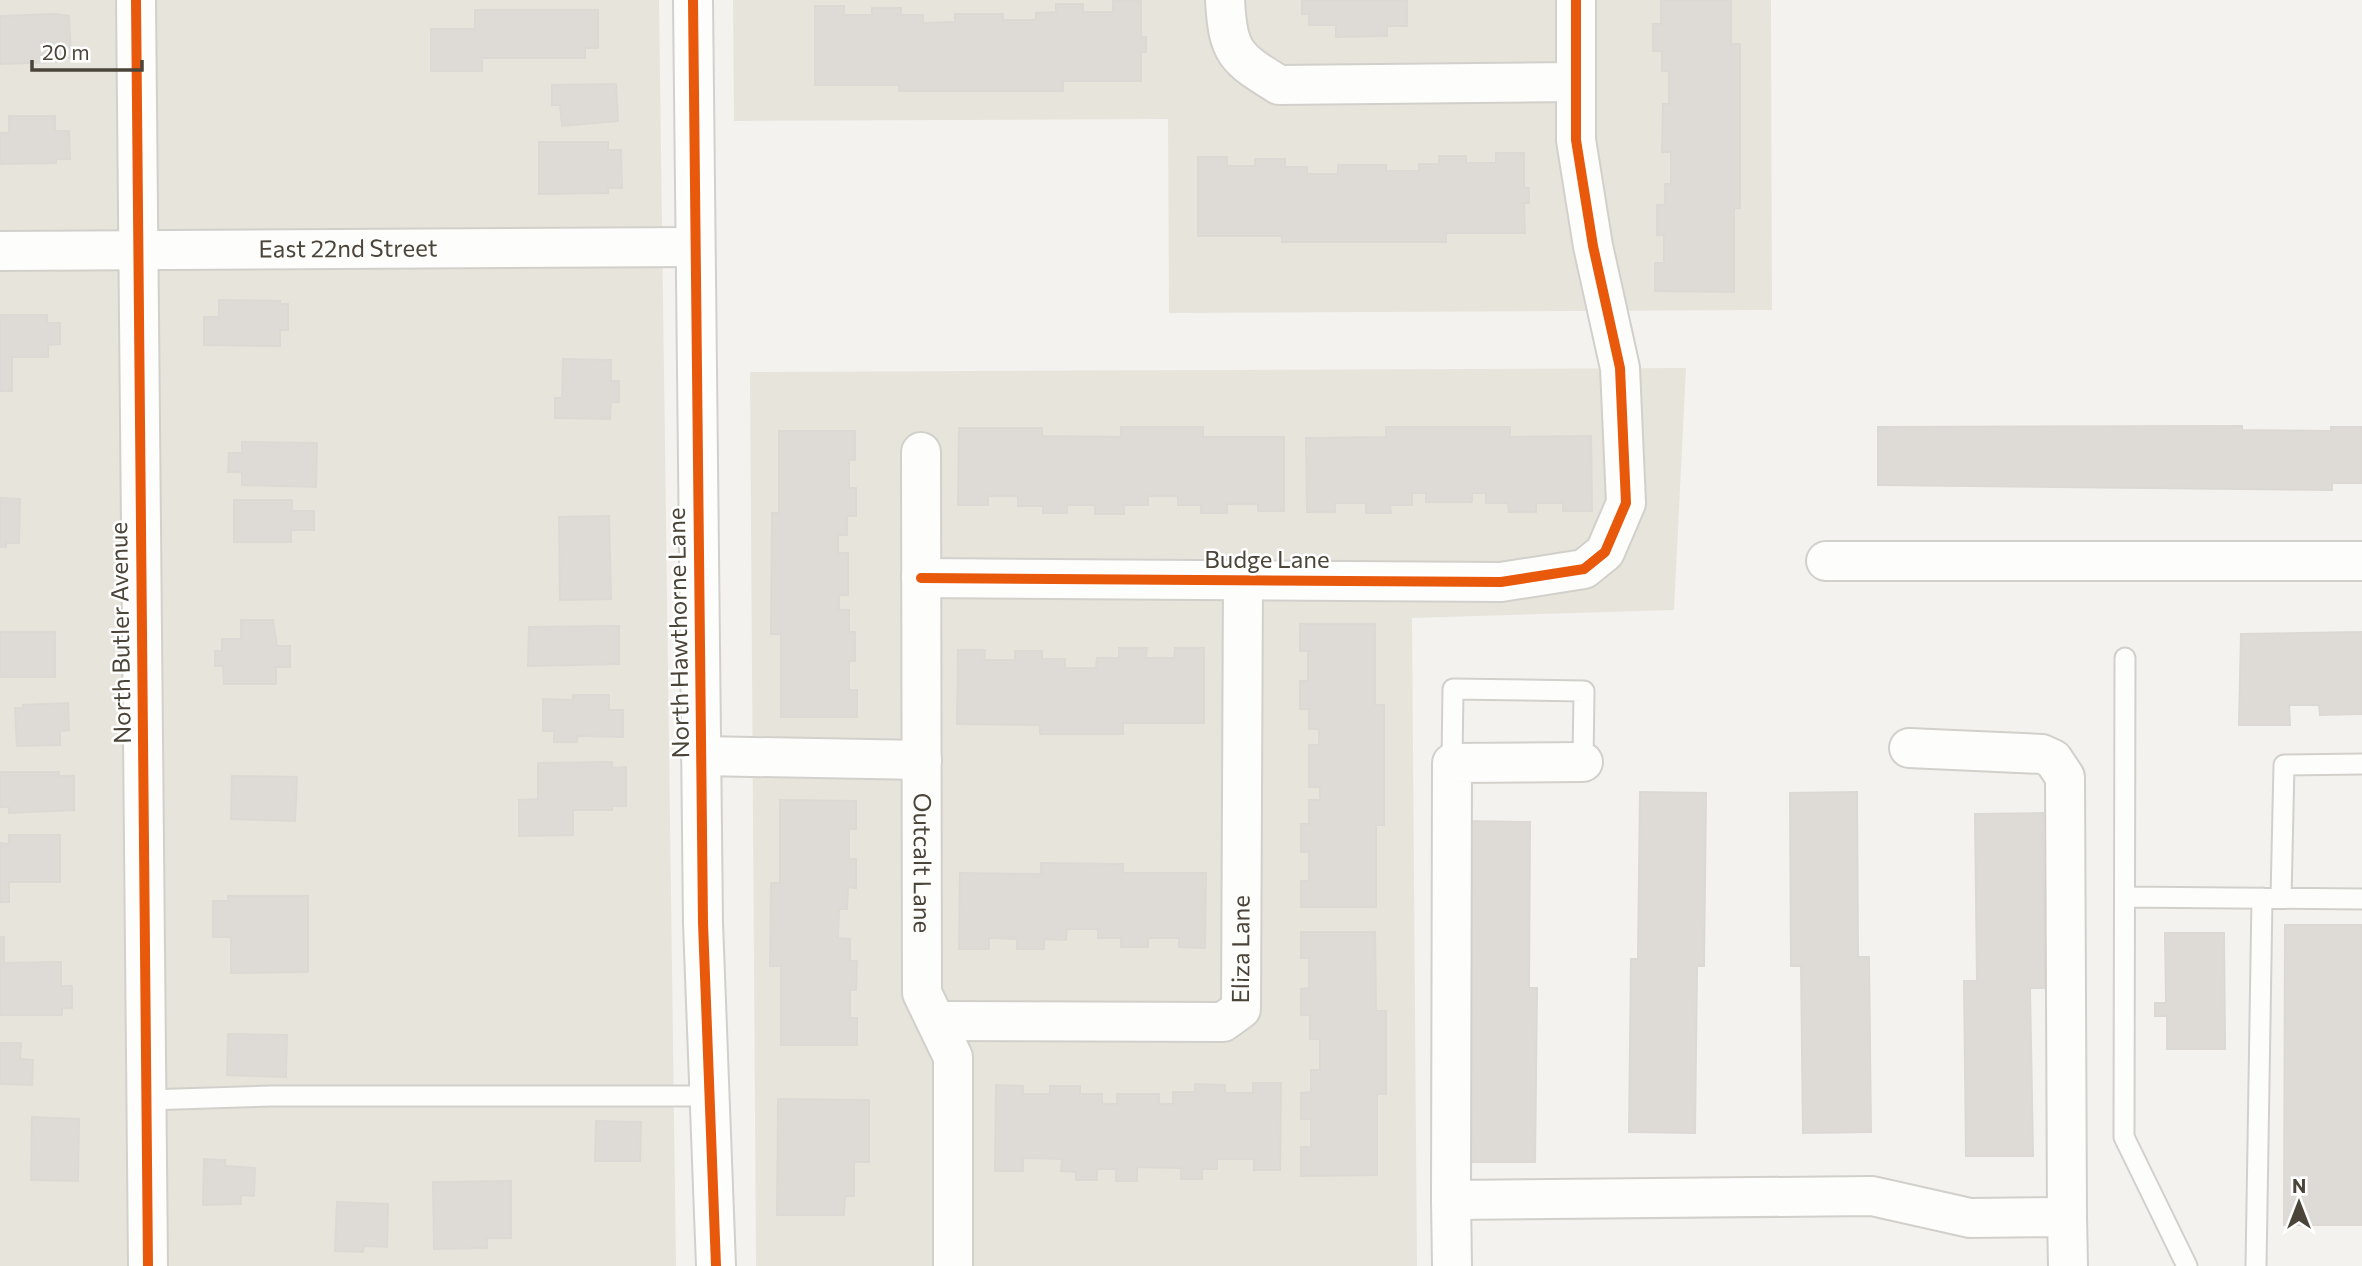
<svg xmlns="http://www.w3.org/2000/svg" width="2362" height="1266" font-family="Commissioner,sans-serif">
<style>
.residential{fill:#e7e4dc}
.building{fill:#dedbd6;stroke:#dcd9d4;stroke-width:2}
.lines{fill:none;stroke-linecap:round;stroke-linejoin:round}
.lane-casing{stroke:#d2d0cb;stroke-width:23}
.street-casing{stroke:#d2d0cb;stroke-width:42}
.lane{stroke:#fdfdfc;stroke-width:19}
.street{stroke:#fdfdfc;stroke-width:38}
.cycleway-casing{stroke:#fff;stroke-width:15}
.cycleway{stroke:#e8590c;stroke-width:10}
.labels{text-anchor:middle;stroke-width:5;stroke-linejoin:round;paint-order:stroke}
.street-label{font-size:24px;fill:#4b4439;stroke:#fff}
</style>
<rect width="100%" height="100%" fill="#f4f2ee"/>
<path class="residential" d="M0,0H659L676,1266H0Z
M733,0H1771L1772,310L1169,313L1168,119L734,121Z
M1686,368L1674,610L1412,618L1417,1266H756L750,372Z"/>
<path class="building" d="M1302,0H1407V26H1387V36L1336,37V25H1309V14H1302Z
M1661,0H1731V44H1740V208H1734V292L1655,291V263H1664V235H1657V205H1665V184H1671V152H1662L1663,104H1669V71H1662V51H1653V24H1661Z
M1113,1H1141V37H1146V52H1141V81H1063V91H899V85H815V6H844V15H872V8H901V15H923V23L955,22V14H1003V20H1036V13L1056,12V4H1083V12H1113Z
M475,10H598V48H585V58H482V71H431V29H475Z
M56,14L69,16L71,58H56V62L0,64V16Z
M616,84L618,121L562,126L560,105H552V85Z
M9,116H55V131H69L70,159H56V163L0,164V133H9Z
M539,142H608V150H621L622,188H608V193L539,194Z
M1496,153H1524V188H1529V203H1524L1525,233H1446V242H1282V236H1198V157H1227V166H1255V159H1285V167H1307V174H1338V165H1386V171H1419V164H1439V156H1466V163H1496Z
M219,300L280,301V304H288V330H280V346L204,345V317H219Z
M0,315H47V323H60V344L48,345V357H12V391H0Z
M563,359L611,360V381H619V402H611L610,419L555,418V398H562Z
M2242,426V430L2331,431V427H2362V483H2332V490L1878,485V427Z
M1121,427H1203V437H1284V511H1258V504H1227V513H1201V505H1178V496H1148V505H1124V514H1095V505H1067V513H1043V506H1018V496H988V505H958L959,428H1042V436L1121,437Z
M1386,427H1510V437L1591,436L1592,511H1563V503H1536V512H1509L1508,503H1486V493H1472V502H1426V493H1412V505H1390L1391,513H1366V503H1335V512H1307L1306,438L1386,437Z
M779,431H855V460H849V488H856V516H847V535H838V553H848V595H839V610H849V632H855V661H849V690H857V717H781V634H771L772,513H779Z
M242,442L317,443L316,487L242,485V472H228L229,453H242Z
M0,498L20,499L19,543H6V547H0Z
M234,500H292V511H314V530H291V542H234Z
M609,516L611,599L560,600L559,517Z
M241,620H273L277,646H290V667H276V684H224L223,666H215V651H222V639H241Z
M1300,624H1375V705H1384V825H1376V907H1301V881H1309V852H1301V824H1309V800H1320V787H1309V745H1319V729H1309V709H1300V681H1308V651H1300Z
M619,626V664L528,666L529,627Z
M0,632H55V677H0Z
M2362,632V714L2320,715L2319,705H2289L2290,725H2239L2241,634Z
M1119,648H1147L1146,658H1174L1175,648H1204V723H1123V734H1040V725L957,724L958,650H985L984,660H1015V651H1042V659H1065V668H1096L1097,658H1119Z
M573,695H609V710H623V737L577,736V742H554V731H543V699L573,700Z
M68,703L69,730L60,731V745L17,746L15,708H23V705Z
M612,762V768L626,767V806H612V810H573V835L519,836V800L538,799V763Z
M0,772H59V776H74V810L9,813V807H0Z
M232,776L297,777L295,821L231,819Z
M1640,792L1706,793L1704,966H1697L1695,1133L1629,1132L1631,959H1638Z
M1857,792L1858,957H1869L1871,1132L1803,1133L1801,966H1791L1790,793Z
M780,800L856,801V829H849V859H856V888L848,887L847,909H839L838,938L850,939V961H857L856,990H850V1018H857V1045H781V966H770L771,883H780Z
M2043,813L2045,988H2030L2033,1156H1966L1964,981H1977L1975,814Z
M1463,821L1530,822L1529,988H1537L1535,1162H1467Z
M9,835H60V882H9V902H0V843L9,844Z
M1041,863L1123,864V873H1206L1205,948L1179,947V938H1148V947H1121V938H1098V929H1067L1066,940L1044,939V949H1017V939L989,938V949H959L960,873L1041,874Z
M228,896H308V972L231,973V937H213V901H228Z
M2285,925H2362V1225H2284Z
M1301,932H1375L1376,1011H1386V1094H1377V1175L1301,1176V1147H1311V1119H1301V1093L1311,1092V1070H1320V1039H1310V1015H1301V989L1309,988V958H1301Z
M2165,933H2224L2225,1049H2167V1016H2155V1003H2166Z
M0,937H4V963L61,962V986H72V1008H62V1015H0Z
M228,1034L287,1035L286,1077L227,1075Z
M0,1043H21L20,1059L33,1060L32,1085L0,1084Z
M1253,1083H1281L1280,1170H1254V1159H1217V1169H1202V1179H1181V1168L1137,1167V1181H1116V1169H1097V1180H1076V1172L1061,1171L1062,1159L1023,1158V1171H995L996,1085L1023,1086V1094H1050V1086H1080V1094H1102V1104H1117V1094H1159V1104H1173V1092H1195V1084L1225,1085V1093H1253Z
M778,1099L869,1100V1162H854V1196H845L844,1215H777Z
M32,1117L79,1119L78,1181L31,1180Z
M596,1121L641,1122L640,1161H595Z
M204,1159L225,1160V1166L255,1168L254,1196L241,1195V1204L203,1205Z
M511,1181V1238H487V1248L434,1249L433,1182Z
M337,1202L388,1204L387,1247L364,1246L363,1252L335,1251Z"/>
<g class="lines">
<g class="lane-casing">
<path id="lane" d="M2125,658L2124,1137L2187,1266
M1452,763L1453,689L1584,691L1583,762
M2125,897L2362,899
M2281,898L2284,765L2362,764
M146,1100L271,1096H710
M2256,1266L2262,898"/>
</g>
<g class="street-casing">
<g id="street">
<path d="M136,0L148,1266"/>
<path d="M693,0L703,923L716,1266"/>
<path d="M1225,0C1228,53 1235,58 1279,85L1576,82"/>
<path id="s1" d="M0,251L695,247"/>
<path id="s2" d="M921,452L922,993L953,1057V1266"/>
<path d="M1826,561H2362"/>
<path d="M921,578L1501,582L1584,569L1605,552L1626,503L1620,368L1593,246L1576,140V0"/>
<path d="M1909,748L2042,754L2053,759L2065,777L2067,1217"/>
<path d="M701,756L922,760"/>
<path d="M1583,762L1452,763L1451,1200L1872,1196L1970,1218L2067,1217L2068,1266"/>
<path id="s3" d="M936,1021L1223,1022L1241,1009L1243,581"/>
<path d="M1451,1200L1452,1266"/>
</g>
</g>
<use href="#lane" class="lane"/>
<use href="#street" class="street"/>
<g class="cycleway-casing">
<path id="cycleway" d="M136,0L148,1266
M693,0L703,923L716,1266
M921,578L1501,582L1584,569L1605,552L1626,503L1620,368L1593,246L1576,140V0"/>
</g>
<use href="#cycleway" class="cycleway"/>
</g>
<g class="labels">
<g class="street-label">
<text dy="8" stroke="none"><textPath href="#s1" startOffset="348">East 22nd Street</textPath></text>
<text x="1267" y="568">Budge Lane</text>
<text transform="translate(121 633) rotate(-91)" y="8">North Butler Avenue</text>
<text transform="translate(679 633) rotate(-91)" y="8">North Hawthorne Lane</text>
<text dy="8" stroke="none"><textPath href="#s2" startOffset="411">Outcalt Lane</textPath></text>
<text dy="8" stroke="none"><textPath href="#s3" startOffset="369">Eliza Lane</textPath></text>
</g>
</g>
<g transform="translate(2299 1203)" stroke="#ffffff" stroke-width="5" paint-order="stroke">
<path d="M0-5L12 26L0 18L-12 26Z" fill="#4b4439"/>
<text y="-10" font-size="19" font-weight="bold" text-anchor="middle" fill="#4b4439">N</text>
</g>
<path d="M32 60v10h110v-10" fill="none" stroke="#4b4439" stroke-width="3.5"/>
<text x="42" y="60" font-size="21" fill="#4b4439" stroke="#ffffff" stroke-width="5" paint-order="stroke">20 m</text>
</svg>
